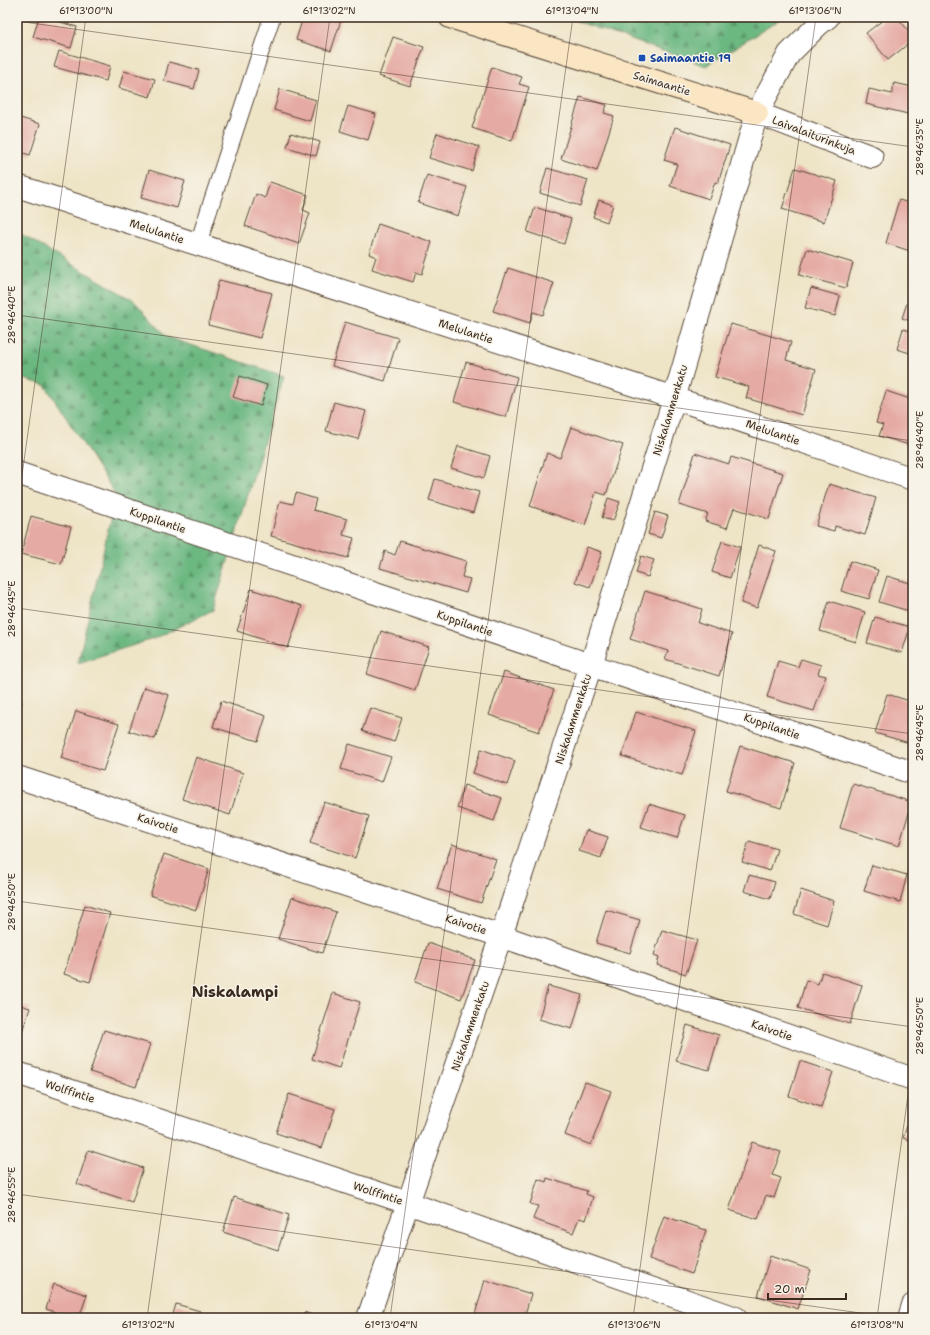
<svg xmlns="http://www.w3.org/2000/svg" width="930" height="1335" font-family="'Shantell Sans',sans-serif">
<style>
.forest{fill:url(#forest-firs);stroke:#547150}
.building{fill:#e5aaa3}
.lines{fill:none;stroke-linecap:round;stroke-linejoin:round}
.lane-casing{stroke:#564637;stroke-width:18}
.street-casing{stroke:#564637;stroke-width:24}
.secondary-casing{stroke:#564637;stroke-width:24}
.lane{stroke:#fff;stroke-width:16}
.street{stroke:#fff;stroke-width:22}
.secondary{stroke:#fbe6c4;stroke-width:22}
.ticks{fill:none;stroke:#3b2a1e;stroke-width:1;stroke-opacity:0.45}
.transit-dot{fill:#1a4fb4;stroke:#f7f3e8;stroke-width:1.5}
.labels{text-anchor:middle;stroke-width:3;stroke-linejoin:round;paint-order:stroke}
.transit-label{font-size:11px;font-weight:bold;fill:#164399;stroke:#f7f3e8;text-anchor:start}
.street-label{font-size:11px;fill:#3b2a1e;stroke:#f7f3e8}
.district-label{font-size:15px;font-weight:bold;fill:#3b2a1e;stroke:#f7f3e8}
.neatline{fill:none;stroke:#3b2a1e;stroke-width:1.5}
.ticks-label{font-size:10px;text-anchor:middle;fill:#3b2a1e}
</style>
<defs>
<pattern id="forest-firs" width="22" height="20" patternUnits="userSpaceOnUse"><rect width="22" height="20" fill="#6cb881"/><path d="M5 1l3.5 6h-7zM16 11l3.5 6h-7z" fill="#5a9669"/></pattern>
</defs>
<rect width="100%" height="100%" fill="#f7f3e8"/>
<filter id="ink" filterUnits="userSpaceOnUse"><feTurbulence type="fractalNoise" baseFrequency=".025" numOctaves="2"/><feDisplacementMap in="SourceGraphic" scale="8" xChannelSelector="R" yChannelSelector="G"/><feConvolveMatrix kernelMatrix="1 2 1 2 8 2 1 2 1" color-interpolation-filters="sRGB"/></filter>
<filter id="wash" filterUnits="userSpaceOnUse"><feTurbulence type="fractalNoise" baseFrequency=".012" numOctaves="4" result="noise"/><feDisplacementMap in="SourceGraphic" scale="16" xChannelSelector="R" yChannelSelector="G"/><feGaussianBlur stdDeviation="0.9" result="paint"/><feColorMatrix in="noise" values="0 0 0 0 0 0 0 0 0 0 0 0 0 0 0 0 0 1.4 0 .05"/><feComposite in="paint" operator="in"/></filter>
<g filter="url(#wash)">
<rect width="100%" height="100%" fill="#eee4c6"/>
<path class="forest" d="M565,17H784L706,66Z
M19,233L134,301L167,337L284,376L213,610L153,639L78,663L116,495L45,385L17,377V234Z"/>
<g id="blocks">
<path class="building" d="M39,17H43L77,27L71,48L33,37Z
M303,17H342L331,51L296,40Z
M887,17H897L913,36V40L888,60L866,33Z
M393,37L424,47L410,86L379,76Z
M59,51L110,66L106,81L54,67Z
M169,62L199,70L194,89L164,81Z
M492,67L522,77L519,84L529,87L512,141L472,128Z
M124,71L155,79L150,97L119,88Z
M894,83L913,87V93L908,114L866,104L869,89L892,94Z
M280,89L316,100L310,121L274,110Z
M580,97L607,105L604,113L614,116L597,171L561,159Z
M348,106L376,114L368,140L340,131Z
M17,117L40,124L30,155L17,151Z
M675,127L730,145L718,183L715,182L709,199L670,186L677,164L664,160Z
M291,133L320,142L316,156L287,147Z
M437,133L479,147L472,171L429,158Z
M547,168L588,180L580,206L540,193Z
M795,168L837,181L824,222L782,209Z
M149,170L185,181L177,208L141,198Z
M427,175L467,187L458,216L418,203Z
M270,182L308,195L303,210L310,213L299,244L245,226L256,194L265,198Z
M599,200L613,205L607,222L593,217Z
M899,200L913,204V252L886,243Z
M535,207L571,219L564,244L527,232Z
M378,224L432,242L422,274L416,272L413,282L372,269L376,257L369,254Z
M807,249L853,263L846,288L799,275Z
M508,268L554,283L543,315L533,312L530,323L493,311Z
M219,280L272,293L260,338L208,325Z
M811,288L840,296L835,316L805,308Z
M907,303L913,305V322L902,318Z
M345,322L398,338L385,381L332,366Z
M731,324L791,342L786,360L816,369L802,415L746,398L749,387L715,377Z
M903,329L913,332V354L897,349Z
M466,362L517,377L506,417L454,402Z
M240,376L267,385L261,406L233,397Z
M886,391L913,400V446L879,436L883,425L876,423Z
M334,402L366,411L358,439L326,431Z
M571,427L623,445L606,495L596,492L585,525L530,506L547,453L560,458Z
M458,446L490,456L484,478L451,468Z
M695,453L729,464L731,457L783,473L769,519L734,508L727,528L705,521L708,514L679,505Z
M435,479L479,492L473,513L429,500Z
M829,484L876,498L865,535L835,526L834,531L816,526Z
M296,493L316,499L313,510L347,519L343,535L354,538L348,558L271,536L280,501L293,504Z
M608,498L620,502L613,521L602,518Z
M655,512L668,516L661,538L648,534Z
M31,516L71,527L61,564L21,554Z
M400,541L466,561L462,577L470,579L466,593L380,568L385,551L395,555Z
M722,541L740,547L730,578L712,572Z
M759,545L776,551L757,608L741,603Z
M587,547L602,552L590,587L575,582Z
M641,556L654,560L648,577L636,573Z
M850,561L878,570L869,599L841,591Z
M887,576L913,584L912,612L879,602Z
M251,589L302,606L288,648L237,631Z
M645,591L702,609L698,623L732,634L719,676L665,659L668,651L630,639Z
M829,601L865,612L856,642L820,631Z
M875,617L910,627L902,653L867,643Z
M381,631L429,647L415,690L367,674Z
M801,659L821,665L818,674L826,676L814,711L767,697L778,661L798,667Z
M504,672L554,690L539,732L489,715Z
M144,687L169,695L155,739L129,731Z
M887,694L913,702V744L875,733Z
M17,701L22,702L17,717Z
M221,701L266,716L258,741L213,727Z
M370,708L402,718L394,742L362,731Z
M76,711L119,724L103,771L61,758Z
M636,712L696,731L682,775L622,756Z
M349,744L391,757L382,782L341,769Z
M740,746L795,763L781,808L726,791Z
M481,749L515,761L507,785L473,773Z
M196,757L243,773L230,815L182,799Z
M853,784L912,802L899,846L840,828Z
M464,785L502,798L494,821L457,808Z
M324,802L369,816L355,858L310,843Z
M649,804L685,815L677,838L641,827Z
M586,830L608,837L601,858L579,851Z
M749,841L777,849L770,871L742,862Z
M452,844L496,859L481,903L437,889Z
M164,854L209,869L196,910L150,895Z
M872,865L907,875L900,902L864,891Z
M749,875L775,882L770,899L744,891Z
M801,890L834,901L827,925L794,914Z
M292,897L336,912L322,953L278,939Z
M85,905L110,913L90,982L64,974Z
M606,910L640,920L630,953L596,943Z
M662,930L697,940L686,974L657,965L659,957L654,955Z
M428,943L475,960L461,999L415,982Z
M822,972L862,985L850,1024L798,1008L806,980L818,984Z
M548,986L582,995L572,1029L539,1019Z
M333,993L360,1002L339,1068L312,1059Z
M17,1004L30,1008L17,1047Z
M687,1025L719,1035L709,1070L676,1061Z
M104,1030L150,1044L136,1087L90,1072Z
M800,1061L833,1072L821,1107L789,1096Z
M585,1082L611,1091L591,1145L565,1135Z
M289,1094L335,1109L322,1148L276,1133Z
M913,1108V1141L903,1138Z
M752,1142L781,1152L772,1175L781,1178L774,1198L766,1195L758,1219L729,1210Z
M88,1150L143,1168L132,1202L77,1184Z
M547,1178L587,1191L586,1194L593,1197L586,1220L579,1218L573,1233L533,1219L538,1206L530,1204L538,1179L546,1182Z
M234,1197L289,1215L278,1250L223,1232Z
M664,1216L706,1230L692,1274L649,1259Z
M770,1256L811,1270L798,1309L758,1296Z
M485,1280L531,1294L524,1318H474Z
M54,1284L87,1295L79,1318H73L46,1309Z
M176,1304L200,1311L198,1318H172Z
M304,1312L321,1318H302Z"/>
</g>
</g>
<g filter="url(#ink)">
<use href="#blocks" fill-opacity="0" stroke="#564637" stroke-width="1"/>
<g class="lines">
<g class="lane-casing">
<path id="lane" d="M198,244L272,17"/>
</g>
<g class="street-casing">
<path id="street" d="M757,113L872,157
M17,186L662,394L913,479
M17,473L913,773
M17,777L501,936L913,1079
M17,1073L408,1203L736,1318
M368,1318L501,936L591,665L674,399L757,113L789,54L819,24L828,17
M909,1318L913,1305"/>
</g>
<g class="secondary-casing">
<path id="secondary" d="M450,17L757,113"/>
</g>
<use href="#lane" class="lane"/>
<use href="#street" class="street"/>
<use href="#secondary" class="secondary"/>
</g>
</g>
<path class="ticks" d="M17,21L913,147M17,315L913,441M17,511L86,17M17,608L913,734M17,901L913,1027M17,1194L896,1318M147,1318L330,17M390,1318L573,17M633,1318L816,17M877,1318L913,1059"/>
<rect class="transit-dot" x="638" y="54" width="8" height="8" rx="2"/>
<g class="labels">
<g class="transit-label">
<text x="650" y="62">Saimaantie 19</text>
</g>
<g class="street-label">
<text transform="translate(662 83) rotate(17)" y="4">Saimaantie</text>
<text transform="translate(814 135) rotate(21)" y="4">Laivalaiturinkuja</text>
<text transform="translate(157 231) rotate(18)" y="4">Melulantie</text>
<text transform="translate(466 331) rotate(18)" y="4">Melulantie</text>
<text transform="translate(670 410) rotate(-73)" y="4">Niskalammenkatu</text>
<text transform="translate(773 432) rotate(19)" y="4">Melulantie</text>
<text transform="translate(158 520) rotate(19)" y="4">Kuppilantie</text>
<text transform="translate(465 623) rotate(19)" y="4">Kuppilantie</text>
<text transform="translate(573 719) rotate(-72)" y="4">Niskalammenkatu</text>
<text transform="translate(772 726) rotate(19)" y="4">Kuppilantie</text>
<text transform="translate(158 823) rotate(18)" y="4">Kaivotie</text>
<text transform="translate(466 924) rotate(18)" y="4">Kaivotie</text>
<text transform="translate(470 1026) rotate(-71)" y="4">Niskalammenkatu</text>
<text transform="translate(772 1030) rotate(19)" y="4">Kaivotie</text>
<text transform="translate(70 1091) rotate(18)" y="4">Wolffintie</text>
<text transform="translate(378 1193) rotate(18)" y="4">Wolffintie</text>
</g>
<g class="district-label">
<text x="235" y="997">Niskalampi</text>
</g>
</g>
<rect width="930" height="1335" fill="none" stroke="#f7f3e8" stroke-width="44"/>
<path d="M768 1293v6h78v-6" fill="none" stroke="#3b2a1e" stroke-width="2"/>
<text x="774" y="1293" font-size="12" fill="#3b2a1e" stroke="#f7f3e8" stroke-width="3" paint-order="stroke">20 m</text>
<rect x="22" y="22" width="886" height="1291" class="neatline"/>
<g class="ticks-label">
<text x="86" y="14">61°13'00"N</text>
<text x="329" y="14">61°13'02"N</text>
<text x="572" y="14">61°13'04"N</text>
<text x="815" y="14">61°13'06"N</text>
<text transform="translate(919 147) rotate(-90)" y="4">28°46'35"E</text>
<text transform="translate(11 315) rotate(-90)" y="4">28°46'40"E</text>
<text transform="translate(919 440) rotate(-90)" y="4">28°46'40"E</text>
<text transform="translate(11 609) rotate(-90)" y="4">28°46'45"E</text>
<text transform="translate(919 733) rotate(-90)" y="4">28°46'45"E</text>
<text transform="translate(11 902) rotate(-90)" y="4">28°46'50"E</text>
<text transform="translate(919 1026) rotate(-90)" y="4">28°46'50"E</text>
<text transform="translate(11 1195) rotate(-90)" y="4">28°46'55"E</text>
<text x="148" y="1328">61°13'02"N</text>
<text x="391" y="1328">61°13'04"N</text>
<text x="634" y="1328">61°13'06"N</text>
<text x="877" y="1328">61°13'08"N</text>
</g>
</svg>
